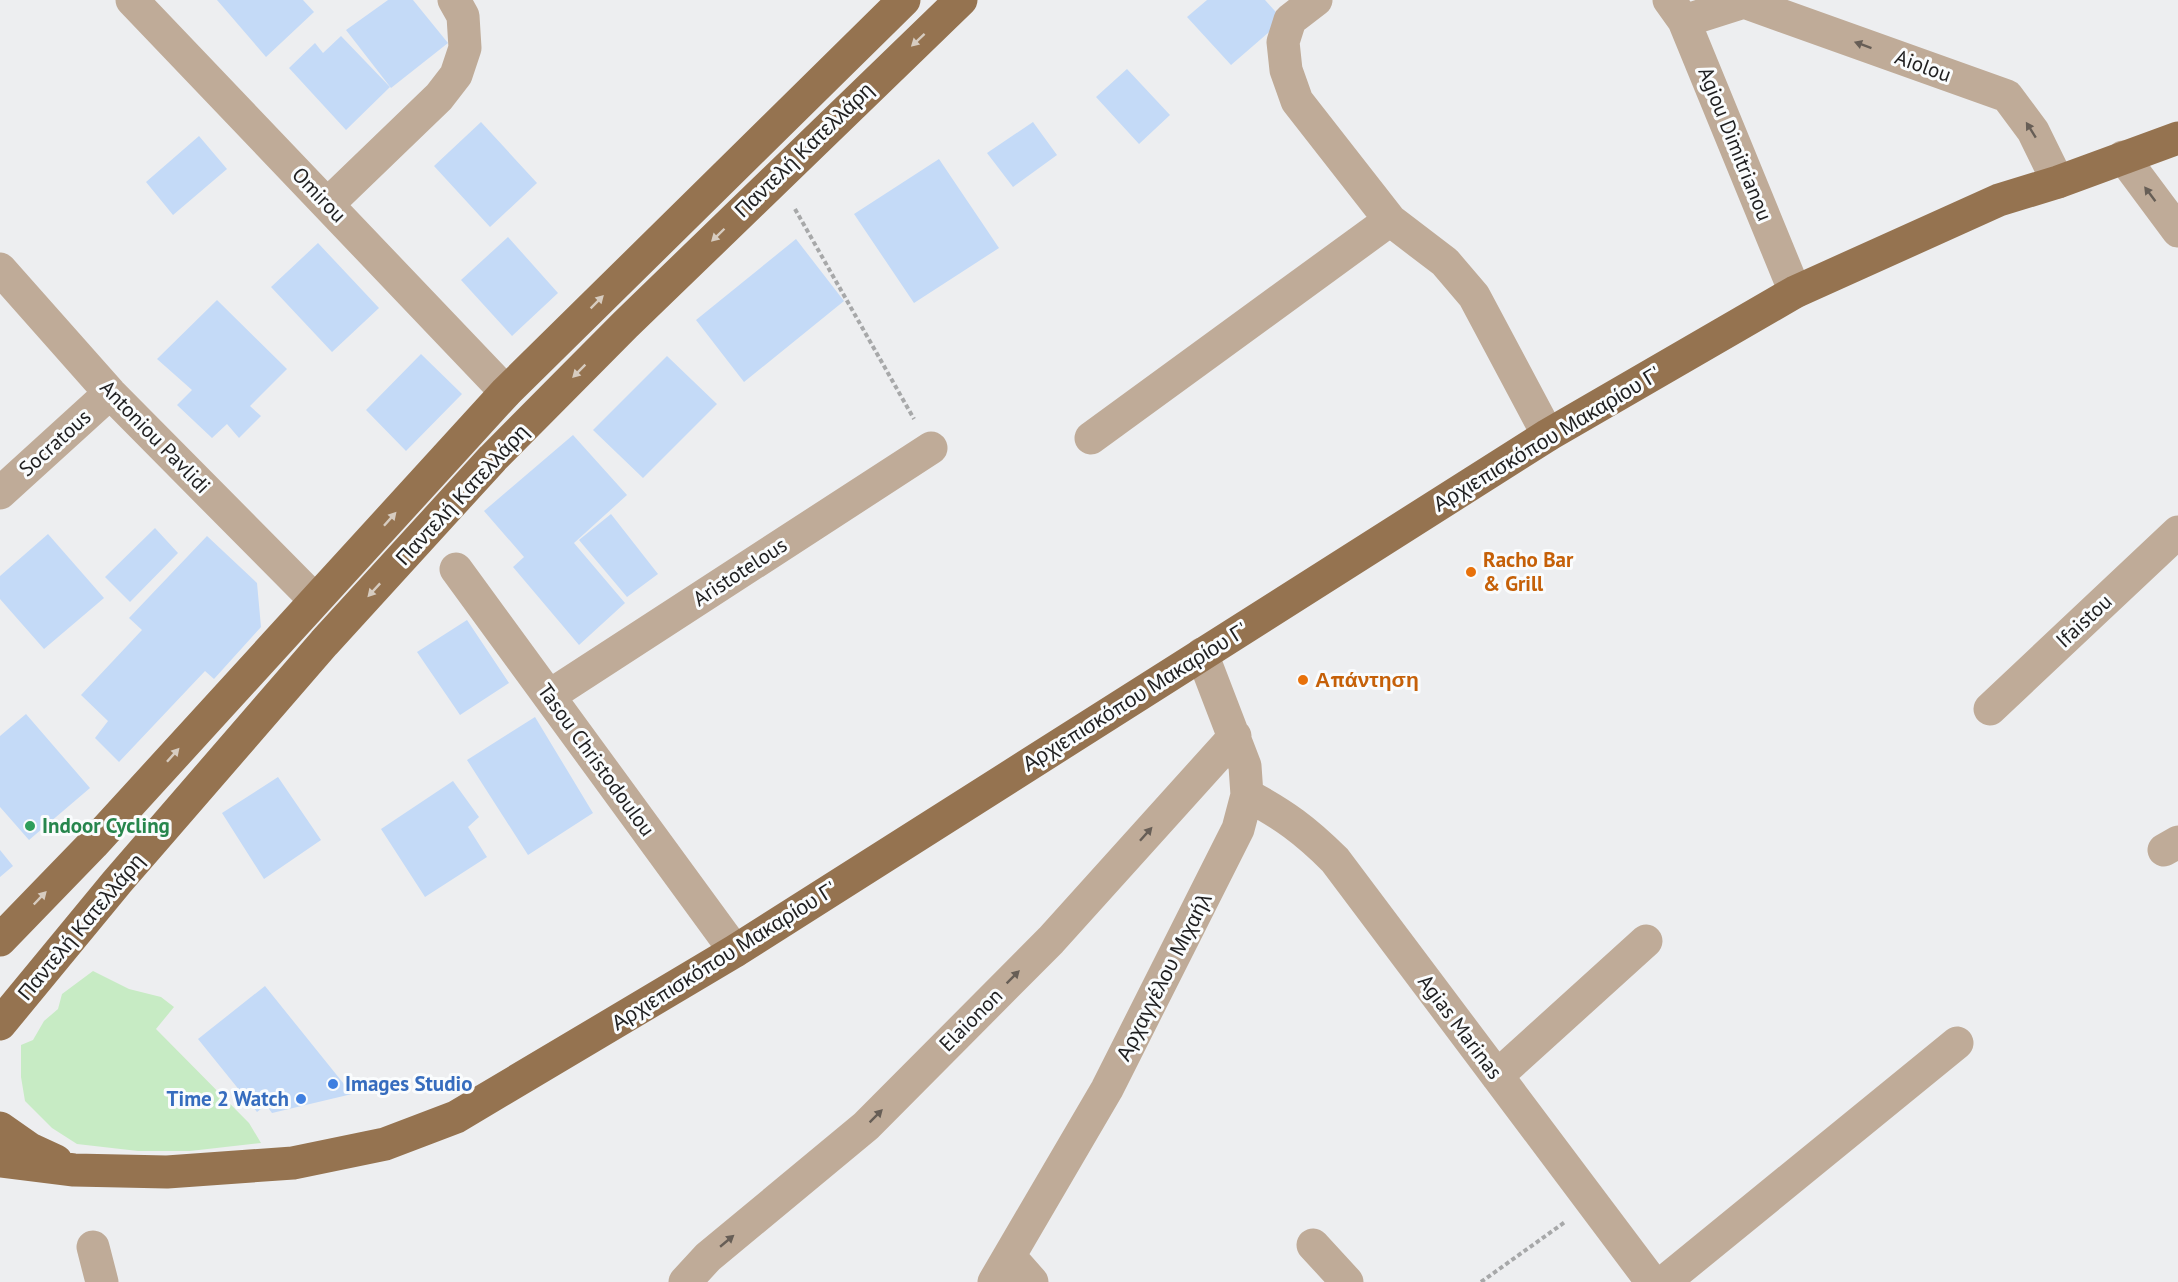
<svg xmlns="http://www.w3.org/2000/svg" width="2178" height="1282" font-family="'PT Sans',sans-serif">
<style>
.green{fill:#c7ebc4}
.building{fill:#c4daf7}
.lines{fill:none;stroke-linecap:round;stroke-linejoin:round}
.path{stroke:#a7a8a9;stroke-width:4;stroke-dasharray:4.5 3;stroke-linecap:butt}
.minor{stroke:#bfab98;stroke-width:33}
.major{stroke:#957350;stroke-width:33}
.oneway{fill:#d7ccc0}
.oneway2{fill:#675e56}
.food-dot{fill:#e8710a;stroke:#fafcfd;stroke-width:2}
.leisure-dot{fill:#2e9e5b;stroke:#fafcfd;stroke-width:2}
.shop-dot{fill:#3f7fe0;stroke:#fafcfd;stroke-width:2}
.labels{text-anchor:middle;stroke-width:6;stroke-linejoin:round;paint-order:stroke}
.street-label{font-size:21px;fill:#1f1f20;stroke:#fafcfd}
.food-label{font-size:21px;font-weight:bold;fill:#c56008;stroke:#fafcfd;text-anchor:start}
.leisure-label{font-size:21px;font-weight:bold;fill:#27864d;stroke:#fafcfd;text-anchor:start}
.shop-label{font-size:21px;font-weight:bold;fill:#366cbe;stroke:#fafcfd;text-anchor:start}
</style>
<rect width="100%" height="100%" fill="#edeef0"/>
<path class="green" d="M93,971L129,989L161,997L174,1007L156,1029L249,1123L261,1143L190,1151H138L77,1144L52,1128L25,1101L21,1077V1045L33,1040L44,1021L58,1009L62,994Z"/>
<path class="building" d="M217,0H303L314,12L266,57Z
M388,0H413L448,43L391,88L346,30Z
M1207,0H1265L1283,20L1231,65L1187,17Z
M341,36L390,87L346,130L289,68L315,43L323,53Z
M1127,69L1170,115L1139,144L1096,97Z
M481,122L537,183L490,227L434,166Z
M1033,122L1057,155L1013,187L987,153Z
M199,136L227,169L173,215L146,182Z
M939,159L999,248L914,303L854,214Z
M508,237L558,293L512,336L461,280Z
M796,239L844,301L744,382L696,320Z
M318,243L379,308L332,352L271,287Z
M217,300L287,369L250,406L261,416L239,438L227,424L212,438L177,405L192,390L157,359Z
M421,354L462,394L406,451L366,410Z
M667,356L717,404L643,478L593,430Z
M573,435L627,495L574,543L625,603L579,645L513,567L524,557L484,511Z
M611,514L658,574L627,597L579,540Z
M155,528L178,553L130,602L105,577Z
M48,534L104,598L44,649L0,599V576Z
M207,536L257,583L261,627L214,679L205,671L119,762L95,738L108,721L81,695L142,630L129,618Z
M467,620L509,683L460,715L417,652Z
M26,714L90,788L29,840L0,807V736Z
M535,717L593,813L528,855L467,760Z
M278,777L321,840L264,879L222,813Z
M453,781L479,817L468,827L487,857L425,897L381,829Z
M0,850L13,866L0,877Z
M265,986L352,1094L272,1113L266,1105L257,1112L198,1039Z"/>
<g class="lines">
<path class="path" d="M795,209L914,419
M1481,1282L1565,1222"/>
<path class="minor" d="M132,0L506,392
M1316,0L1290,20L1283,42L1286,70L1297,101L1390,220L1445,262L1474,296L1548,435
M1669,0L1684,21L1795,292
M1744,2L2007,96L2033,131L2058,182
M1684,21L1750,0
M2123,157L2178,231
M328,204L439,97L456,75L465,48L463,16L454,0
M0,269L110,393L315,600
M1091,438L1390,220
M0,493L110,393
M456,569L735,951
M549,696L931,448
M1990,709L2178,532
M1247,795C1284,815 1305,830 1335,860L1652,1282
M2164,850L2178,842
M1497,1076L1646,941
M1313,1245L1347,1282
M93,1247L102,1282
M1010,1257L1032,1282
M685,1282L708,1257L866,1126L1051,940L1235,736
M994,1282L1107,1089L1238,829L1247,795L1245,766L1202,654
M1664,1282L1957,1043"/>
<path class="major" d="M0,940L93,844L506,392L904,0
M0,1024L117,882L324,643L493,458L625,325L961,0
M0,1128L30,1149L56,1161
M0,1161L74,1170L167,1172L293,1163L385,1144L456,1117L735,951L1548,435L1795,292L1999,200L2058,182L2178,138"/>
</g>
<defs><path id="oneway-solid" d="M-6-.8H1V-3.2L6.5 0L1 3.2V.8H-6Z" transform="scale(1.5)"/></defs>
<g class="oneway">
<use href="#oneway-solid" transform="translate(918 40) rotate(137)"/>
<use href="#oneway-solid" transform="translate(718 235) rotate(136)"/>
<use href="#oneway-solid" transform="translate(597 302) rotate(-45)"/>
<use href="#oneway-solid" transform="translate(579 371) rotate(135)"/>
<use href="#oneway-solid" transform="translate(390 519) rotate(-48)"/>
<use href="#oneway-solid" transform="translate(374 590) rotate(133)"/>
<use href="#oneway-solid" transform="translate(173 755) rotate(-48)"/>
<use href="#oneway-solid" transform="translate(40 898) rotate(-46)"/>
</g>
<g class="oneway2">
<use href="#oneway-solid" transform="translate(1863 45) rotate(-160)"/>
<use href="#oneway-solid" transform="translate(2031 130) rotate(-122)"/>
<use href="#oneway-solid" transform="translate(2150 194) rotate(-127)"/>
<use href="#oneway-solid" transform="translate(1146 834) rotate(-48)"/>
<use href="#oneway-solid" transform="translate(1013 977) rotate(-45)"/>
<use href="#oneway-solid" transform="translate(876 1116) rotate(-45)"/>
<use href="#oneway-solid" transform="translate(727 1241) rotate(-40)"/>
</g>
<g class="food-dot">
<circle cx="1471" cy="572" r="6"/>
<circle cx="1303" cy="680" r="6"/>
</g>
<circle class="leisure-dot" cx="30" cy="826" r="6"/>
<g class="shop-dot">
<circle cx="333" cy="1084" r="6"/>
<circle cx="301" cy="1099" r="6"/>
</g>
<g class="labels">
<g class="street-label">
<text transform="translate(1923 66) rotate(20)" y="7">Aiolou</text>
<text transform="translate(1735 144) rotate(68)" y="7">Agiou Dimitrianou</text>
<text transform="translate(804 150) rotate(-44)" y="7">Παντελή Κατελλάρη</text>
<text transform="translate(319 195) rotate(46)" y="7">Omirou</text>
<text transform="translate(155 437) rotate(46)" y="7">Antoniou Pavlidi</text>
<text transform="translate(1547 439) rotate(-31)" y="7">Αρχιεπισκόπου Μακαρίου Γ'</text>
<text transform="translate(55 443) rotate(-42)" y="7">Socratous</text>
<text transform="translate(462 495) rotate(-47)" y="7">Παντελή Κατελλάρη</text>
<text transform="translate(740 572) rotate(-33)" y="7">Aristotelous</text>
<text transform="translate(2084 621) rotate(-43)" y="7">Ifaistou</text>
<text transform="translate(1135 697) rotate(-32)" y="7">Αρχιεπισκόπου Μακαρίου Γ'</text>
<text transform="translate(596 760) rotate(54)" y="7">Tasou Christodoulou</text>
<text transform="translate(81 927) rotate(-50)" y="7">Παντελή Κατελλάρη</text>
<text transform="translate(724 956) rotate(-32)" y="7">Αρχιεπισκόπου Μακαρίου Γ'</text>
<text transform="translate(1164 977) rotate(-63)" y="7">Αρχαγγέλου Μιχαήλ</text>
<text transform="translate(971 1020) rotate(-45)" y="7">Elaionon</text>
<text transform="translate(1460 1027) rotate(53)" y="7">Agias Marinas</text>
</g>
<g class="food-label">
<text x="1483" y="567">Racho Bar<tspan x="1483" dy="24">&amp; Grill</tspan></text>
<text x="1315" y="687">Απάντηση</text>
</g>
<g class="leisure-label">
<text x="42" y="833">Indoor Cycling</text>
</g>
<g class="shop-label">
<text x="345" y="1091">Images Studio</text>
<text x="289" y="1106" text-anchor="end">Time 2 Watch</text>
</g>
</g>
</svg>
